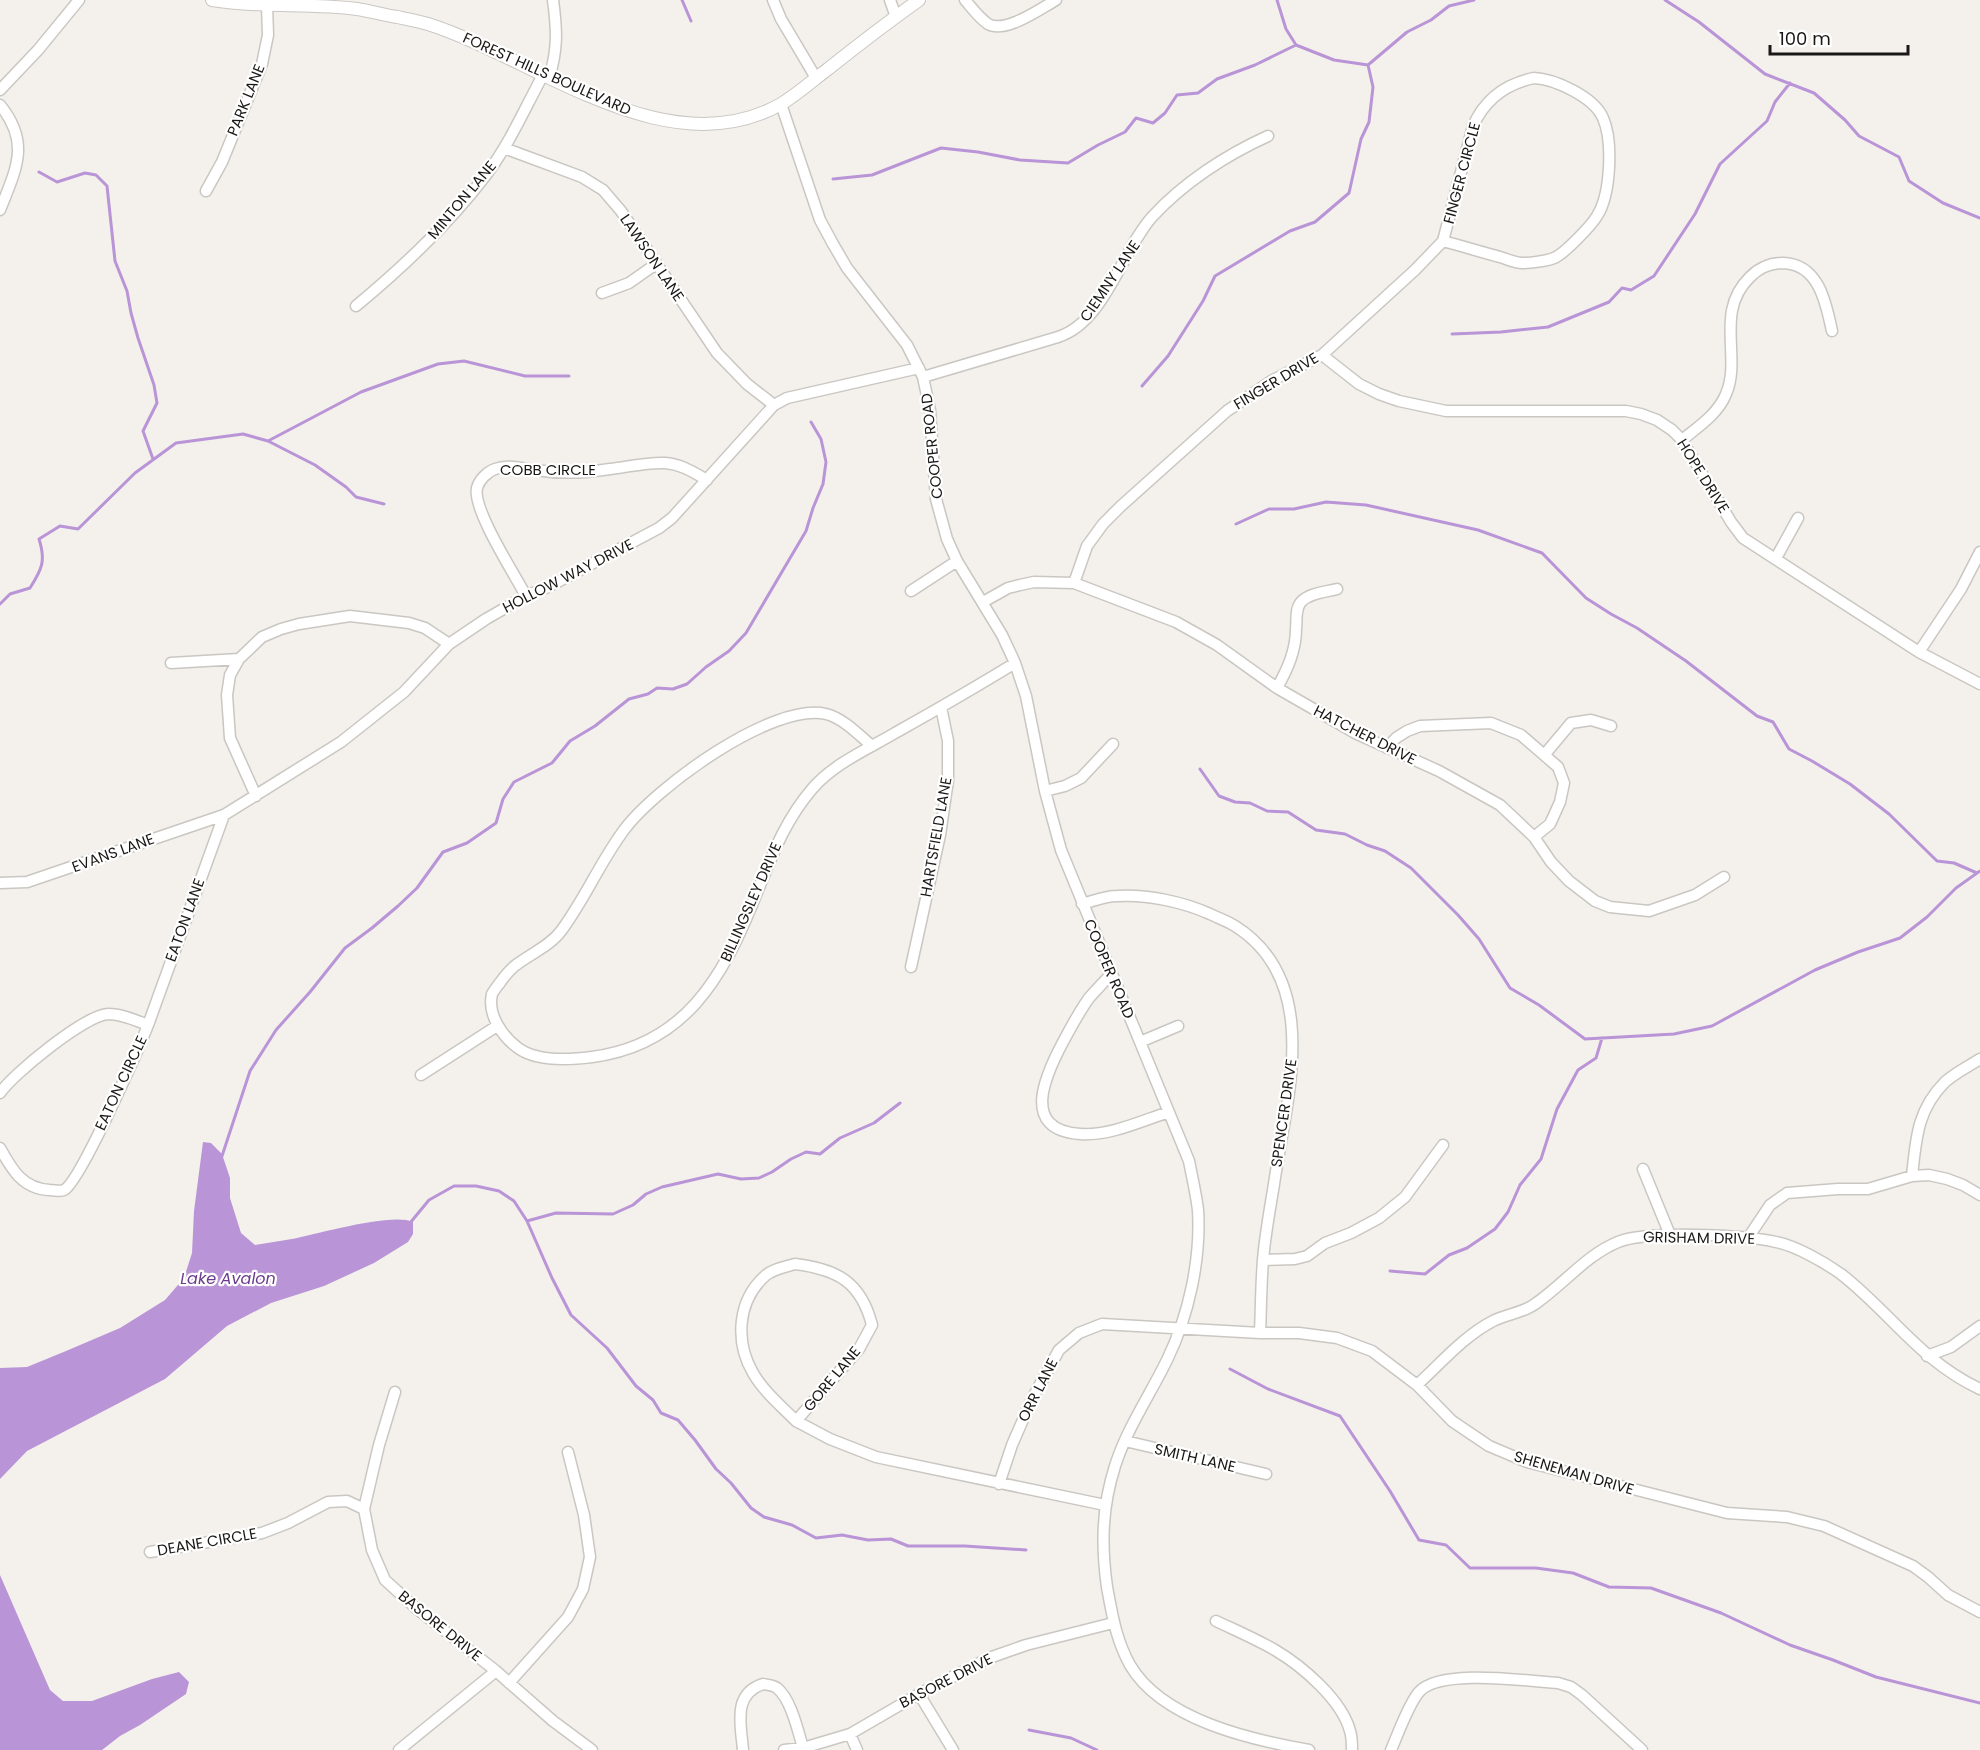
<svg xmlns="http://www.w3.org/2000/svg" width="1980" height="1750" font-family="Poppins,sans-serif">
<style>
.water{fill:#b994d7}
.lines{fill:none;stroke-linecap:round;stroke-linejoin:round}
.stream{stroke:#b994d7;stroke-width:3}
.minor-casing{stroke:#cac7c2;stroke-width:13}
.major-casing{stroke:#cac7c2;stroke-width:14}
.minor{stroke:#fff;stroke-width:10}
.major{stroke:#fff;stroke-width:12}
.labels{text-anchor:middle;stroke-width:4.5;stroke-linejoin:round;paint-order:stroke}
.street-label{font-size:15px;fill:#191816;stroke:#fff}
.water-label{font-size:16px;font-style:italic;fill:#6a3b8b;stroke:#fff}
</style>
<rect width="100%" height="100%" fill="#f4f1ec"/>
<path class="water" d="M203,1142L211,1143L222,1154L230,1178V1198L241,1233L255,1245C267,1243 280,1241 292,1239C317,1234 393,1212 413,1222V1234L408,1242L374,1263L324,1286L271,1303L227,1326L165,1379L27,1451L0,1479V1368L27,1367L66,1351L120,1328L165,1300L184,1278L192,1253L194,1211Z
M0,1575L50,1690L63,1701H92L152,1679L179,1672L189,1682L186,1694L140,1725L120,1736L102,1750H0Z"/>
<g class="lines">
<path class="stream" d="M682,0L691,21
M1277,0L1286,29L1296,45
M1665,0L1699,22L1765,74L1814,93L1845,120L1859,136L1899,157L1909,181L1943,203L1980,218
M39,172L57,182L85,173L96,175L107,186L115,261L127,291L131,313L138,338L154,385L157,403L143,431L153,459
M833,179L872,175L941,148L978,152L1020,160L1068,163L1098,145L1125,132L1136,118L1153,123L1165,113L1177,95L1198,93L1217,79L1255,65L1296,45L1334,60L1368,65L1407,32L1431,20L1449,6L1474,0
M1452,334L1501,332L1548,327L1609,302L1622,288L1631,290L1654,276L1695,214L1720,164L1767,121L1775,102L1790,83
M1142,386L1168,356L1203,301L1215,276L1290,231L1315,222L1349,193L1361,139L1369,122L1373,87L1368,65
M268,441L315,465L346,487L356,497L384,504
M1236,524L1269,509H1294L1326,502L1366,505L1478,530L1542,553L1586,598L1611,614L1637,628L1686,661L1757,716L1773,722L1789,749L1812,761L1850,784L1889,814L1937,861L1954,863L1977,873
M0,604L10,594L30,588C42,569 46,561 39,539L60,526L78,529L135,473L176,443L243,434L268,441L361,392L438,364L464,361L525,376H569
M1200,769L1219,796L1235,802L1250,803L1267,811L1288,812L1316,830L1345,834L1367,845L1385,851L1411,868L1458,915L1479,939L1510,988L1539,1005L1585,1039L1674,1034L1712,1026L1815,970L1858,952L1900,938L1927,917L1956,888L1980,871
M222,1156L250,1071L276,1030L310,992L345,948L372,928L398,906L417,888L443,852L467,843L496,823L503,799L514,782L552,763L570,741L595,726L629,699L648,694L657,688L673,689L687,684L706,667L729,651L746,633L806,531L813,508L823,484L826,462L821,439L811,422
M527,1221L556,1213L613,1214L633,1205L646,1194L662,1187L718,1174L741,1179L759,1178L772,1172L791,1159L806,1152L820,1154L840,1138L874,1123L900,1103
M410,1223L429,1200L454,1186H476L499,1191L514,1201L527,1221L552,1278L571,1315L607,1348L636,1386L653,1400L661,1413L678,1420L695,1440L716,1469L731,1483L751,1508L764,1517L792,1525L816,1538L842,1535L868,1540L891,1539L908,1546H965L1026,1550
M1390,1271L1425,1274L1449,1255L1467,1248L1495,1229L1508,1212L1520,1185L1541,1159L1557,1109L1578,1070L1596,1058L1602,1038
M1230,1369L1268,1389L1340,1416L1390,1491L1419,1540L1446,1545L1470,1568H1536L1573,1573L1609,1587L1651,1588L1721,1613L1790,1645L1833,1660L1876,1677L1980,1703
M1029,1730L1071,1738L1097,1750"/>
<g class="minor-casing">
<path id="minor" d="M773,0L781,19L816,78
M890,0L896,17
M965,0C972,8 979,18 988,24C1005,34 1040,9 1056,0
M549,78C558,49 557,30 553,0
M1534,78C1555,79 1594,97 1603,118C1613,141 1611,194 1597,216C1591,226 1564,254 1554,258C1546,261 1531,263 1522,263C1515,263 1507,259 1500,257C1481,252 1462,246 1443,241L1473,126C1485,99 1505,84 1534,78Z
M0,90L38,50L79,0
M781,104L820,220L833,244L847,268L907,345L923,377L930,410L936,499L947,539L957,561L1002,635L1015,663L1026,696L1045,791L1061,850L1189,1161C1192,1177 1196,1193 1198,1210C1201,1259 1189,1315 1167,1360C1150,1395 1127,1428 1115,1466C1102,1507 1101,1544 1107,1587C1112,1614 1116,1640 1130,1665C1162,1720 1252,1740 1309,1750
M0,105C31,143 16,169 0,210
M504,148L582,177L603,190L621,211L717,353L747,384L774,405
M206,191L222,162L262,64L268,35L267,5
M602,293L629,283L656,264
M356,306C403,267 449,224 486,175C509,145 525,108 543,75
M1322,355L1359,384L1379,394L1399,401L1446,411H1626L1641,414L1657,420L1672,430L1682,440L1731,522L1743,538L1919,652L1980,684
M923,377L1058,337C1105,322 1121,252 1152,217C1183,183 1226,155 1268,136
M1682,440C1698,427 1718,414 1726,394C1742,357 1714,312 1750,277C1759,268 1771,263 1783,263C1819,264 1826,303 1832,331
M1776,558L1798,518
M1074,583L1087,546L1103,524L1121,506L1227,411L1273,380L1322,355L1415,270L1443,241
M911,591L957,561
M526,596C515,575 472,509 477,488C479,480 487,472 495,469C508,464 523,469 536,470C560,474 586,473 610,469C628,467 647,462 665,463C681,464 693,472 707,480
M983,602L1008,588L1020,585L1034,582L1074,583L1176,622L1217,645L1277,688L1324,715L1355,733L1439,771L1500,805L1534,837L1551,862L1569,881L1595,901L1610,907L1649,911L1695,895L1724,877
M1919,652L1961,589L1980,552
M171,663L239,659
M1277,688C1287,670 1296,651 1296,629C1297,620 1295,609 1301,602C1309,593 1326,592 1337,589
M872,746C859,735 843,718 826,714C772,702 655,788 624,830C600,862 585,899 561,931C550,946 530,954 516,965C509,970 504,977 499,984C498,985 493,992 492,994C487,1015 503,1037 518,1048C537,1062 569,1060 592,1057C684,1045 722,979 754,900C771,859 783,823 812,789C833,764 868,749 895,733C936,710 976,687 1015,663
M1387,748L1396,738L1407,731L1420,726L1491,723L1521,735L1558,767L1564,783L1560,802L1550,824L1534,837
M1545,754L1571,723L1591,720L1611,726
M1045,791L1065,786L1081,778L1113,744
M256,796L230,738L227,695L230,675L239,659L262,637L281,629L299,624L350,616L409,623L425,628L449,644
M0,883L27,882L224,815L341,742L404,692L449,644L486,619L526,596L548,587L659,528L672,518L774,405L787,398L919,368
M1082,904C1093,901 1105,896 1117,896C1147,894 1183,902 1210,914C1218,918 1227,921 1235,926C1324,982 1286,1101 1274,1184C1270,1209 1265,1235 1263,1260C1261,1285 1261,1309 1260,1333
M911,967L940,835L948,780V741L941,707
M1111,974C1104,982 1096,990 1089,998C1079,1012 1071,1027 1063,1042C1046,1074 1019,1130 1080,1134C1110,1136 1141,1121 1169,1112
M148,1025L224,815
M1140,1042L1178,1026
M421,1075L497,1026
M0,1093C13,1074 85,1015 108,1014C121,1014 135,1020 148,1025C139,1048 80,1182 64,1190C60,1192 55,1190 50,1190C23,1189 12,1170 0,1148
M1643,1169L1670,1235
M1912,1176C1916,1139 1917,1110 1945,1082C1955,1073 1969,1066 1980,1059
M1748,1238L1770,1205L1787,1193L1838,1189H1868L1912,1176L1929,1175L1947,1179L1963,1185L1980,1195
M1263,1260L1295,1259L1307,1256L1325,1243L1351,1233L1379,1218L1405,1197L1443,1145
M795,1264C837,1269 861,1282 872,1325L859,1349L796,1421C781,1406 764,1392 753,1373C735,1342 737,1301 765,1276C772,1269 785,1267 795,1264Z
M1927,1356L1951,1347L1980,1326
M1417,1385C1441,1363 1464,1336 1493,1321C1506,1314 1523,1313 1535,1304C1563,1285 1586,1255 1618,1242C1646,1230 1745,1235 1776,1242C1796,1246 1824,1262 1841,1274C1890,1312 1920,1361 1980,1389
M395,1392L379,1445L364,1509L372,1550L385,1580L417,1609L496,1671L553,1721L592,1750
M796,1421L830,1439L876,1457L1105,1505
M1125,1441L1266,1474
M999,1484L1012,1445L1032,1399L1059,1350L1079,1333L1102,1324L1260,1333H1299L1337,1338L1372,1351L1417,1385L1452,1421L1489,1446L1527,1462L1727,1513L1787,1517L1824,1526L1913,1566L1928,1577L1948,1595L1980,1612
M150,1552L262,1533L288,1523L328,1502L347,1501L364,1509
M1216,1621C1235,1630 1256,1639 1275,1650C1302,1666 1342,1700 1350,1731C1352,1737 1352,1744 1352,1750
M509,1683L568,1617L583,1589L590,1557L584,1515L568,1452
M919,1694L953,1750
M850,1734L857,1750
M399,1750L496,1671
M743,1750C741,1725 732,1694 763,1684C768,1685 773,1685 777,1688C791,1699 798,1731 803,1748
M784,1750L803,1748L850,1734L919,1694L989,1658L1026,1645L1113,1623
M1391,1750C1398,1734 1408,1705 1419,1692C1440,1668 1527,1681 1558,1683L1571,1687L1582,1695L1642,1750"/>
</g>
<g class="major-casing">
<path id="major" d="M212,0C260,8 309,3 357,9C370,11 384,15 397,17C407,19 418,21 428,24C535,58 667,169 781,104C798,94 813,80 828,69C858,45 888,22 919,0"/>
</g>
<use href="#minor" class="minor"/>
<use href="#major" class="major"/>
</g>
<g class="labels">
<g class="street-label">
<text transform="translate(547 74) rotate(24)" y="5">FOREST HILLS BOULEVARD</text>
<text transform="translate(246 100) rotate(-68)" y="5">PARK LANE</text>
<text transform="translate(1462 173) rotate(-75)" y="5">FINGER CIRCLE</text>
<text transform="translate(462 200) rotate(-50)" y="5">MINTON LANE</text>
<text transform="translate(652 258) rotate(56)" y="5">LAWSON LANE</text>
<text transform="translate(1110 281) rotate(-56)" y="5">CIEMNY LANE</text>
<text transform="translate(1276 381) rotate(-31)" y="5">FINGER DRIVE</text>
<text transform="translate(932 446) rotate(-96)" y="5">COOPER ROAD</text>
<text x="548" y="475">COBB CIRCLE</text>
<text transform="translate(1703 476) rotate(58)" y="5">HOPE DRIVE</text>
<text transform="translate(568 576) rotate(-27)" y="5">HOLLOW WAY DRIVE</text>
<text transform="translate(1365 735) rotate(27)" y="5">HATCHER DRIVE</text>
<text transform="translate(936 837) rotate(-80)" y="5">HARTSFIELD LANE</text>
<text transform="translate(113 853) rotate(-20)" y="5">EVANS LANE</text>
<text transform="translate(751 902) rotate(-66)" y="5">BILLINGSLEY DRIVE</text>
<text transform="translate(185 920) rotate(-70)" y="5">EATON LANE</text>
<text transform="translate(1109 969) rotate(67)" y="5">COOPER ROAD</text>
<text transform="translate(121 1083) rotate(-65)" y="5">EATON CIRCLE</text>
<text transform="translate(1284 1113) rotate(-82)" y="5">SPENCER DRIVE</text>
<text transform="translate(1699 1238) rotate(1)" y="5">GRISHAM DRIVE</text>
<text transform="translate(832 1379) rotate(-50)" y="5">GORE LANE</text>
<text transform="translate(1038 1390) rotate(-63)" y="5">ORR LANE</text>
<text transform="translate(1195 1458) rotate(13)" y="5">SMITH LANE</text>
<text transform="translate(1574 1473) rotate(16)" y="5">SHENEMAN DRIVE</text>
<text transform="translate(207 1542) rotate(-10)" y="5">DEANE CIRCLE</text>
<text transform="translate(440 1626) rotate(39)" y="5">BASORE DRIVE</text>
<text transform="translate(946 1681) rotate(-27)" y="5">BASORE DRIVE</text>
</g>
<g class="water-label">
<text x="228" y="1284">Lake Avalon</text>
</g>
</g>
<path d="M1770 45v9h138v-9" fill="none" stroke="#191816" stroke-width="3"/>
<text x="1779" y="45" font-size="18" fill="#191816" stroke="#ffffff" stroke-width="4.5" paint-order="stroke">100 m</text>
</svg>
